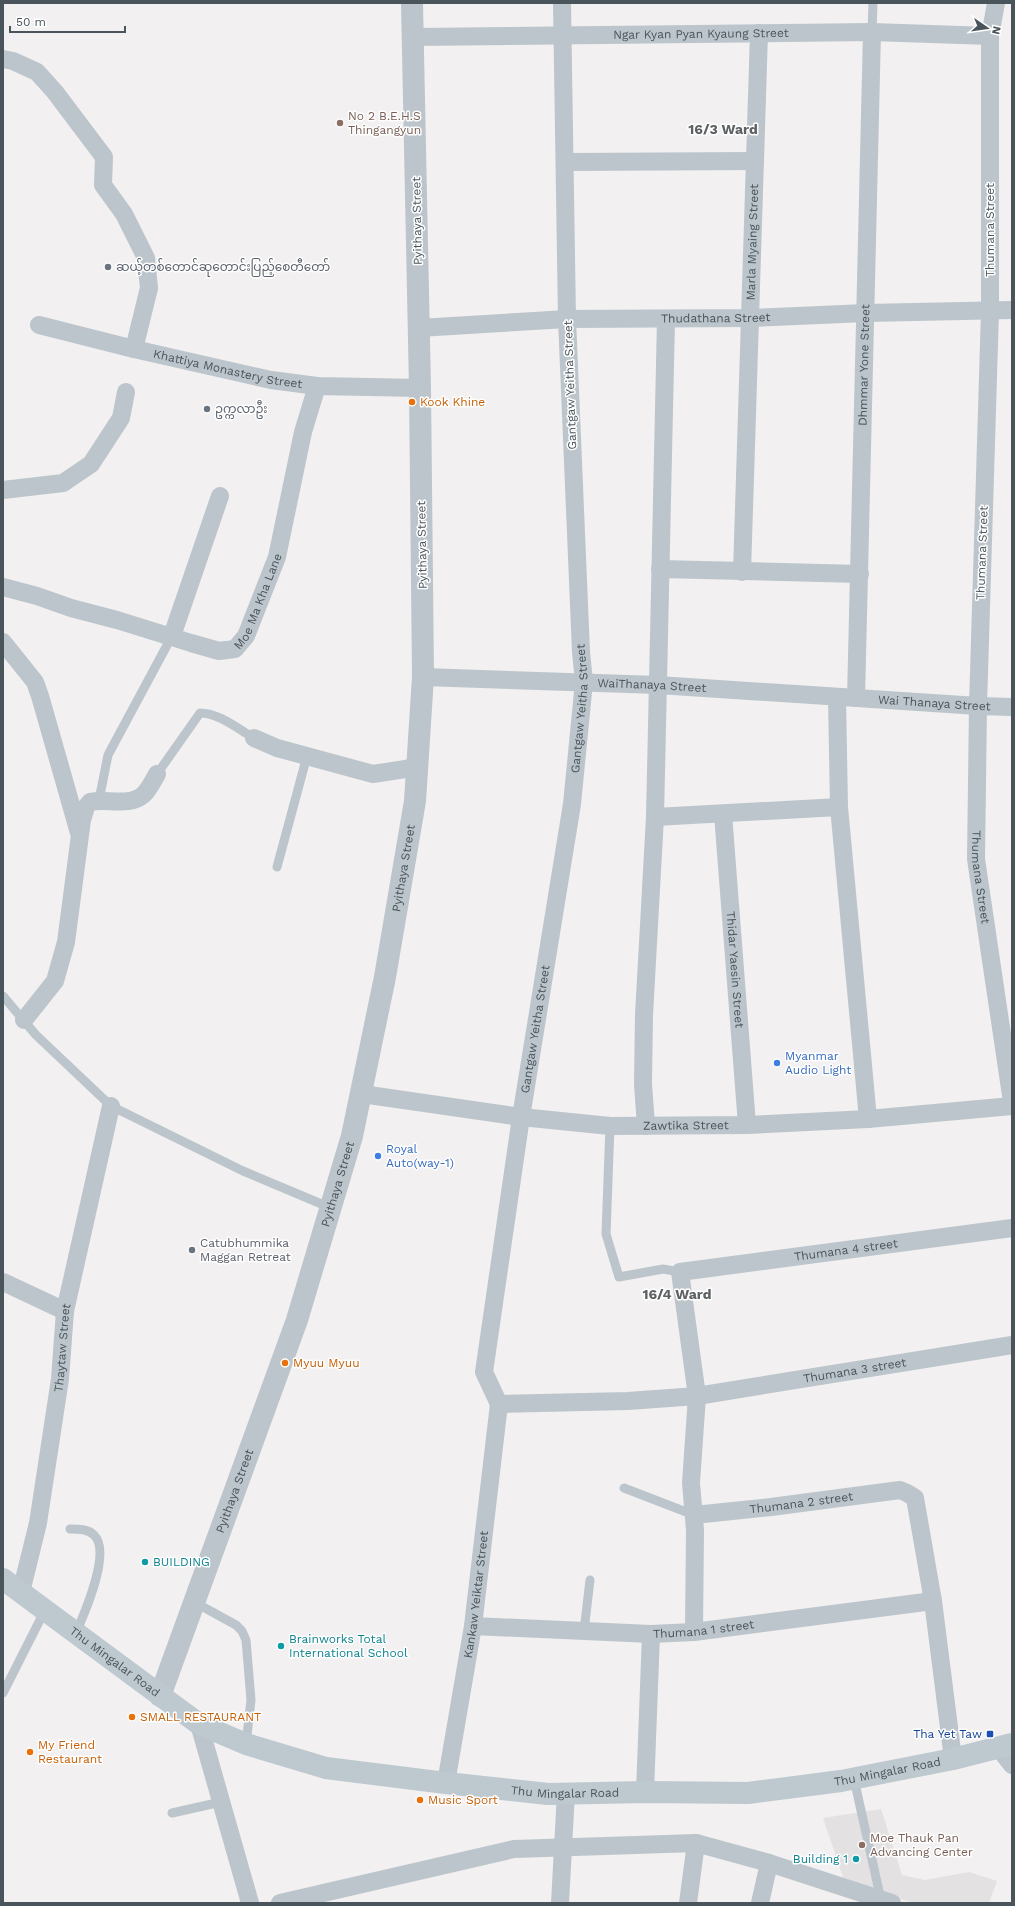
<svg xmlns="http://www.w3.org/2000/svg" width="1015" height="1906" font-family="'Work Sans','Noto Sans Myanmar',sans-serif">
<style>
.education{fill:#e3e1e1}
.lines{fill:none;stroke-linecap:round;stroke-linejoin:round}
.service{stroke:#bcc5cb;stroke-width:9}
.minor{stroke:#bcc5cb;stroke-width:18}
.tertiary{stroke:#bcc5cb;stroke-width:22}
.secondary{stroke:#bdc8cf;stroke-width:22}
.education-dot{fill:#8d6e63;stroke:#fff;stroke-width:1.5}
.worship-dot{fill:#6b7280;stroke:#fff;stroke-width:1.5}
.food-dot{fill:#e8710a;stroke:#fff;stroke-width:1.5}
.shop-dot{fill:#3f7fe0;stroke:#fff;stroke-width:1.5}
.culture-dot{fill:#0f9aa8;stroke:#fff;stroke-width:1.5}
.transit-dot{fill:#1a4fb4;stroke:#fff;stroke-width:1.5}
.labels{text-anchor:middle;stroke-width:3;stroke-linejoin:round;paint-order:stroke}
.street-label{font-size:12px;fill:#49555b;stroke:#fff}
.education-label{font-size:12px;fill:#785e54;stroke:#fff;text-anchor:start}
.worship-label{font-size:12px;fill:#5b616d;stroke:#fff;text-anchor:start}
.food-label{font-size:12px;fill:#c56008;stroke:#fff;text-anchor:start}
.shop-label{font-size:12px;fill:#366cbe;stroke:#fff;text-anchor:start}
.culture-label{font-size:12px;fill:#0d838f;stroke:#fff;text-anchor:start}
.transit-label{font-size:12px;fill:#164399;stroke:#fff;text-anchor:end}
.quarter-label{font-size:14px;font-weight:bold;fill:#5d6164;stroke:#fff}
</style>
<rect width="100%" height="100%" fill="#f2f0f0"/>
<path class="education" d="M881,1809L902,1875L925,1880L969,1872L997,1881L989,1903H914L845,1883L823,1818Z"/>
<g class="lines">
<path class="service" d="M872,32L873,3
M157,774L200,713C219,713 238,729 254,738
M99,800L108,755L172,636
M277,867L307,756
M3,996L36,1035L111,1106L243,1171L331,1208
M610,1126L606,1234L619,1277L663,1269L680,1272
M624,1488L694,1515
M70,1529C79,1529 88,1529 94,1535C112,1552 84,1614 76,1633
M194,1602L236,1625L242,1631L246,1640L251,1700L246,1744
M584,1631L590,1580
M3,1693L45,1610
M854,1779L881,1900
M172,1813L221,1802"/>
<g class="minor">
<path id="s1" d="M996,3L990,36V311L978,706L976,859L1012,1102"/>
<path id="s2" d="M413,37L872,32L990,36"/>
<path d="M3,59L13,61L37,72L55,92L104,157L103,185L124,214L146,258L149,288L134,349"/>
<path d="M565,162L755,161"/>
<path id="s3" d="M39,325L134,349L271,380L317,386L420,388"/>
<path id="s4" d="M419,328L567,319L750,318L866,313L1012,310"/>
<path d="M3,490L63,483L91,464L121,418L126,392"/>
<path d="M660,569L860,574"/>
<path id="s5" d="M742,572L759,33"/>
<path id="s6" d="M3,587L37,596L71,608L117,620L191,643L219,651L235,649L246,636L277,557L303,432L317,386"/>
<path d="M172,636L220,496"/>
<path d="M3,642L35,682L40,696L79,833"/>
<path id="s7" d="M423,677L658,685L978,706L1012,707"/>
<path d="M837,697L839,807L868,1119"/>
<path id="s8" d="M856,698L872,32"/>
<path d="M254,738L277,748L373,774L418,767"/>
<path id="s9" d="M723,814L747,1125"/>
<path d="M655,817L839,807"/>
<path d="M24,1020L55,981L66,942L82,820L86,807L90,802C106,798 129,807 143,795C149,790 153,781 157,774"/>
<path id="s10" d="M362,1094L521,1117L610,1126L747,1125L868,1119L1012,1106"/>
<path d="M646,1126L643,1084L644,1015L655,817L666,319"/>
<path d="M3,1282L65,1311"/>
<path id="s11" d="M499,1404L484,1372L521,1117L572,804L584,682L581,652L567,319L562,3"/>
<path id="s12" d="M499,1404L628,1401L697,1396L1012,1345"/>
<path id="s13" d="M694,1515L771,1507L900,1490L907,1493L915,1498L933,1601L953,1759"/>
<path id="s14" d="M21,1592L38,1523L60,1379L65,1311L111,1106"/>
<path id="s15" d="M473,1626L651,1634L694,1632L933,1601"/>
<path id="s16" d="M694,1632L695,1530L691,1483L697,1396L680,1272L1012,1228"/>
<path d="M199,1724L250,1903"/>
<path d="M998,1747L1012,1765"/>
<path id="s17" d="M446,1783L473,1626L499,1404"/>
<path d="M645,1792L651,1634"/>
<path d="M280,1903L514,1849L696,1843L769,1863L892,1903"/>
<path d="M560,1903L566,1793"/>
<path d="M688,1903L696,1843"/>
<path d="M760,1903L769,1863"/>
</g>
<path class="tertiary" id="s18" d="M160,1696L297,1320L352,1136L385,977L415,801L423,677L420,388L412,3"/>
<path class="secondary" id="s19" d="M3,1579L199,1724L246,1744L326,1768L446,1783L548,1794L645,1792L748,1793L841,1781L953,1759L1012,1744"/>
</g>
<g class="education-dot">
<circle cx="340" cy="123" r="4"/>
<circle cx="862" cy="1845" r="4"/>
</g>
<g class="worship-dot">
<circle cx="108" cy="267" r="4"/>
<circle cx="207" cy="409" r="4"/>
<circle cx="192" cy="1250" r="4"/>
</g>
<g class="food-dot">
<circle cx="412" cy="402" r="4"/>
<circle cx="285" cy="1363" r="4"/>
<circle cx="132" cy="1717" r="4"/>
<circle cx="30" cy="1752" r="4"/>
<circle cx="420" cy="1800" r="4"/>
</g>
<g class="shop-dot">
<circle cx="777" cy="1063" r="4"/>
<circle cx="378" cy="1156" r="4"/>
</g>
<g class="culture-dot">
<circle cx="145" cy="1562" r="4"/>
<circle cx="281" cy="1646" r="4"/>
<circle cx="856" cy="1859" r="4"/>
</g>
<rect class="transit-dot" x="986" y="1730" width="8" height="8" rx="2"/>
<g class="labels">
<g class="street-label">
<text dy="4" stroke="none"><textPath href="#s2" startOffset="288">Ngar Kyan Pyan Kyaung Street</textPath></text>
<text transform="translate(417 221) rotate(-91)" y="4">Pyithaya Street</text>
<text transform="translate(990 230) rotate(-90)" y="4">Thumana Street</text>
<text dy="4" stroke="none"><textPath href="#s5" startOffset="330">Marla Myaing Street</textPath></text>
<text dy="4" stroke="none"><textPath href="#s4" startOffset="297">Thudathana Street</textPath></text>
<text dy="4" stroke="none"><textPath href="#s8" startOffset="333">Dhmmar Yone Street</textPath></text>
<text dy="4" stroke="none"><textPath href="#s3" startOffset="194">Khattiya Monastery Street</textPath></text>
<text transform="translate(570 385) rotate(-92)" y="4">Gantgaw Yeitha Street</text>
<text transform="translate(422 545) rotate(-91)" y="4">Pyithaya Street</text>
<text transform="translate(982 553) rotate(-88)" y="4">Thumana Street</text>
<text dy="4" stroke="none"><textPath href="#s6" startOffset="295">Moe Ma Kha Lane</textPath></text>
<text dy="4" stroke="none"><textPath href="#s7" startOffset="229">WaiThanaya Street</textPath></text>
<text dy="4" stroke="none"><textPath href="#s7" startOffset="512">Wai Thanaya Street</textPath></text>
<text dy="4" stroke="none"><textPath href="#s11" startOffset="706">Gantgaw Yeitha Street</textPath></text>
<text dy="4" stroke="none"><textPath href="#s18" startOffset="865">Pyithaya Street</textPath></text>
<text dy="4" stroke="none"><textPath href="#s1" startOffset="875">Thumana Street</textPath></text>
<text dy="4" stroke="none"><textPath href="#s9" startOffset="156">Thidar Yaesin Street</textPath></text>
<text dy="4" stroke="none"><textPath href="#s11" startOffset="382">Gantgaw Yeitha Street</textPath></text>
<text dy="4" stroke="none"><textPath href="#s10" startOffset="326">Zawtika Street</textPath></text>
<text dy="4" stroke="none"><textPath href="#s18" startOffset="542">Pyithaya Street</textPath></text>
<text dy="4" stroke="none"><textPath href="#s16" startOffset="529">Thumana 4 street</textPath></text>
<text dy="4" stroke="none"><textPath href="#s14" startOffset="248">Thaytaw Street</textPath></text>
<text dy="4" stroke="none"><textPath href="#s12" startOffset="358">Thumana 3 street</textPath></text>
<text dy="4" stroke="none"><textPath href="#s18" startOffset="218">Pyithaya Street</textPath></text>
<text dy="4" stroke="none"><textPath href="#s13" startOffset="108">Thumana 2 street</textPath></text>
<text dy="4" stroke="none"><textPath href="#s17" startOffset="191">Kankaw Yeiktar Street</textPath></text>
<text dy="4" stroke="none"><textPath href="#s15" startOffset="231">Thumana 1 street</textPath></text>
<text dy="4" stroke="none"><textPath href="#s19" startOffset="139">Thu Mingalar Road</textPath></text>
<text dy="4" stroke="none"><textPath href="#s19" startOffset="943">Thu Mingalar Road</textPath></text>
<text dy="4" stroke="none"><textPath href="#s19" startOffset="619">Thu Mingalar Road</textPath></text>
</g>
<g class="education-label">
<text x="348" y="120">No 2 B.E.H.S<tspan x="348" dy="14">Thingangyun</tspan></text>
<text x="870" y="1842">Moe Thauk Pan<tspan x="870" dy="14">Advancing Center</tspan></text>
</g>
<g class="worship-label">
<text x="116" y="271">ဆယ့်တစ်တောင်ဆုတောင်းပြည့်စေတီတော်</text>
<text x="215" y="413">ဥက္ကလာဦး</text>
<text x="200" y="1247">Catubhummika<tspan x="200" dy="14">Maggan Retreat</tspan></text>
</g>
<g class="food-label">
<text x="420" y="406">Kook Khine</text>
<text x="293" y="1367">Myuu Myuu</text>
<text x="140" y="1721">SMALL RESTAURANT</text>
<text x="38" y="1749">My Friend<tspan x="38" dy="14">Restaurant</tspan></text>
<text x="428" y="1804">Music Sport</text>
</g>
<g class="shop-label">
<text x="785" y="1060">Myanmar<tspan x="785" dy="14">Audio Light</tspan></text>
<text x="386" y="1153">Royal<tspan x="386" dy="14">Auto(way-1)</tspan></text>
</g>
<g class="culture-label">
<text x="153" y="1566">BUILDING</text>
<text x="289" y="1643">Brainworks Total<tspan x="289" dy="14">International School</tspan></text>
<text x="848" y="1863" text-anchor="end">Building 1</text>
</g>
<g class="transit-label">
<text x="982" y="1738">Tha Yet Taw</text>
</g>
<g class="quarter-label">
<text x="723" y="134">16/3 Ward</text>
<text x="677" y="1299">16/4 Ward</text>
</g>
</g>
<rect width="1015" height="1906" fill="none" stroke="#49555b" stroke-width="8"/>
<g transform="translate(987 28) rotate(103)" stroke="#ffffff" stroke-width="3" paint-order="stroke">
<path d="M0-3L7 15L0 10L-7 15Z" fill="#49555b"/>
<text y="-6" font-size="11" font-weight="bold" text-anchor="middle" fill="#49555b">N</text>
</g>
<path d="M10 26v6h115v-6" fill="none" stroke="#49555b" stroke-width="2"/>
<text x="16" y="26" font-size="12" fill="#49555b" stroke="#ffffff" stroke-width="3" paint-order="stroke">50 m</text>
</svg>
